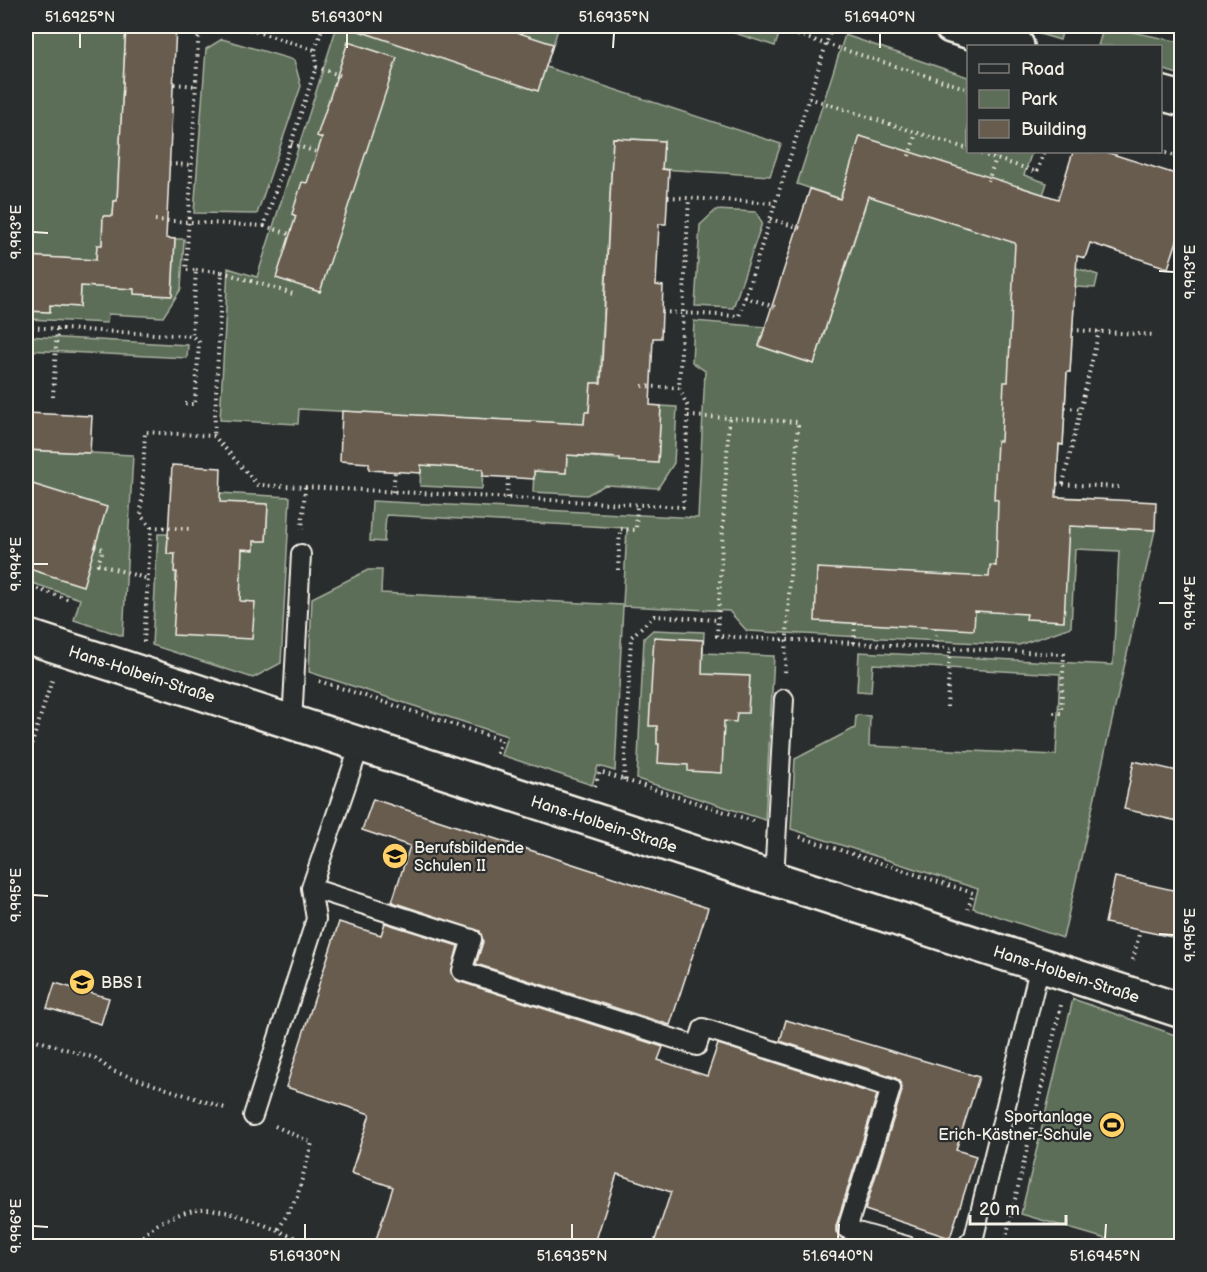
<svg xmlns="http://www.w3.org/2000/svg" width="1207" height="1272" font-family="'Balsamiq Sans',sans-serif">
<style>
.green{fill:#5c6e58;stroke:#a8b0a0;stroke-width:1.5}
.building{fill:#685c4f;stroke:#f4f1e8;stroke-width:1.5}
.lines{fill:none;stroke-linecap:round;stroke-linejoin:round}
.lane-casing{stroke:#f4f1e8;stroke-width:22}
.street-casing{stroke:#f4f1e8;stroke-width:38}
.path{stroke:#f4f1e8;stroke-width:4;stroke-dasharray:1.5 4.5;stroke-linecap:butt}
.lane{stroke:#2a2d2e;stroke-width:18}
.street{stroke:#2a2d2e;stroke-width:33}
.ticks{fill:none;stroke:#f4f1e8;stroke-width:2}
.labels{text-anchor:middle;stroke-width:4.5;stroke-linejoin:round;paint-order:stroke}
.street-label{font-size:16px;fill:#f4f1e8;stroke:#2a2d2e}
.poi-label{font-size:16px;fill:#f4f1e8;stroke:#2a2d2e;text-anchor:start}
.neatline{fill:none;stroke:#f4f1e8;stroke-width:2}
.ticks-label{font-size:15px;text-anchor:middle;fill:#f4f1e8}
</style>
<rect width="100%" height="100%" fill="#2a2d2e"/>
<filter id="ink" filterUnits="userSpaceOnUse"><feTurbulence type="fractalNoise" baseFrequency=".0167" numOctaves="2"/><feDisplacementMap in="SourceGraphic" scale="12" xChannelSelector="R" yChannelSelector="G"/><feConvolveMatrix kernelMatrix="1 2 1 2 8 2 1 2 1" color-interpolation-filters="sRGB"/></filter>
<g filter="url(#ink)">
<path class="green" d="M26,26H126L117,201H114L113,216H103L102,245L97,246L96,260L26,256Z
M337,26H559L546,67L781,144L770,176L662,169L664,141L613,138L600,383H591L589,412H585L584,424L299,409L298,424L220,420L228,268L257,277Z
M713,26H782L775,46Z
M1013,26H1064L1060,40Z
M1104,26H1117V29L1181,42V75L1161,69L1160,46H1098Z
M845,35L968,77V152H1032L1024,175L1047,183L1024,251L1098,275L1095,288L1075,287L1070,372H1067L1063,445H1059L1056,497L1086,498L1084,527L1155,530L1063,938L973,908L978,889L791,829L795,759L855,728L856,715L870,716L869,746L1056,755L1060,674L873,664L871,692L857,691L859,652L1113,665L1119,551L1075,549L1071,627L1019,645L747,631L729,611L623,606L615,771L598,766L592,785L501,755L507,736L309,672L312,598L368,570H382L381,593L623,605L627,528L386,515L384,542L370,541L372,501L698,518L705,371L692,362L694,321L765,327L759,346L814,364L865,207L797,184Z
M222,39L294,60L301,86L257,214L194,213L206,49Z
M716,210L756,212L762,223L733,308L695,306L700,225Z
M175,239H184L181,289L163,317L108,314L107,323L28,319L29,311L50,312V305L80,307L81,286L134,289L135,294L172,296Z
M26,336L188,345L187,358L26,350Z
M661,406L677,407L674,463L658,488L605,485L587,495L533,492L534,471L566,473L567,455L658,463Z
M26,450L133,455L123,636L74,620L80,599L26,581Z
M421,465L483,469L482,489L420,486Z
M220,493L290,497L281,663L253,678L152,645L158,534H168L167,554H175L176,591L206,593L235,549L253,550L254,541H266L268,505L219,504Z
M653,630L704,632L703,653L774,656L765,820L637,779L644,638Z
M1073,999L1181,1037V1246H1130L1021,1214Z"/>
<path class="building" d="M126,26H176L166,238L175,239L172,296L134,294V289L81,286L80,307L50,305V312L26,311V256L96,260L97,245H102L103,216H113L114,201H117Z
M357,26H498L553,44L538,91L356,30Z
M348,42L397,58L320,292L276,278L296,216L292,214L302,182L307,183L322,138L317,136Z
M860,136L1058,199L1073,152H1106L1182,176V226L1168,268L1090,243L1085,258L1077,256L1070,372H1067L1063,445L1059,444L1056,497L1156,502L1155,530L1069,526L1064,621L1026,619L1027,614L975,611L974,630L815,621L817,568L989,577L990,565L996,566L998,500L994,499L997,441H1001L1004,382H1008L1015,243L868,196L814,364L759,346L810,189L840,199Z
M613,138L664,141L662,169L669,170L666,224H659L656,285L663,286L661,338H653L650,405L661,406L658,463L620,461V458L567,455L566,473L534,471V479L483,476V469L421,465V473L369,470V463L340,461L342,411L584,424L585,412H589L591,383H601Z
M26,413L92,416L90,453L26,450Z
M172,465L221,468L220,502L268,504L266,541H254V550L242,549L240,601L255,602L252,639L173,635L177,572H174L175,554H167Z
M26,482L107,507L83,586L26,568Z
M654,637L703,640L702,674L750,676L748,713H737L736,722L724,721L722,773L688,771V765L658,763L659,744H657V726H649Z
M1134,761L1182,772V822L1124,809Z
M373,799L708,908L670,1025L476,964L483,942L480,931L392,902L410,846L362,830Z
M1115,877L1182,892V939L1105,923Z
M339,922L381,935L385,923L458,946L451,973L458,981L663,1047L658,1060L707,1076L718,1044L877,1095L836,1226V1232L843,1239L840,1246H653L671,1192L617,1174L594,1246H374L393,1187L351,1173L370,1114L286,1087Z
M55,983L109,998L101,1024L47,1008Z
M786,1020L979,1077L956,1150L976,1156L950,1238L865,1210L902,1091L900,1081L894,1077L780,1041Z"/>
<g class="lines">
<g class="lane-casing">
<path id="lane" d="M292,723L301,554
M774,879L784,699
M311,888L472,939L462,971L697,1046L703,1028L891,1088L847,1229L907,1246
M253,1116L316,919L311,888L360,745
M966,1246L974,1237L1040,965"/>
</g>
<g class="street-casing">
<g id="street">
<path d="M951,26L1017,46"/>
<path d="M1160,93L1182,99"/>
<path id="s1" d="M26,636L1182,1011"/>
</g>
</g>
<path class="path" d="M238,26L315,50
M769,26L968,89
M520,33L523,26
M316,67L342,76
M174,84L196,86
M809,98L968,149
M291,144L317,152
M1160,151L1182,158
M975,152L1037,172L1044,152
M909,156L916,133
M169,164L192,165
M988,181L996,158
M668,197L775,203
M770,219L804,229
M155,220L264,226L316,67L315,50L323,26
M264,226L290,234
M196,270L222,272L214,436
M222,272L293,294
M745,297L778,308
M662,312L739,316L832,26
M26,327L192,336L196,270H186L199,26
M1072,330L1155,335
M642,386L679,388
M53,397L57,329
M185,404H195L199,342L192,336
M1065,408L1081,409
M688,416L729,418L717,636L1064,654L1061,713H1050
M729,418L798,422L785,674
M1057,484L1119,487
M1063,484L1099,331
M305,487L683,507L688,407L679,388L689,198
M393,492L395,471
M507,498L508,477
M151,527L191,529
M95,546L103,549L98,564L148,579
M618,570L620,529L636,530L637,505
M26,585L70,600
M144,642L151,527L141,516L145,432L214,436L258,485L305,487L302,529
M854,643L855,623
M935,648L936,628
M319,681L501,740L496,756
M947,707L950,649
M26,762L53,677
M624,780L631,637L654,616L718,620
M595,786L600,772L753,821
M800,837L973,893L968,909
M1133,960L1140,930
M26,1037L95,1058L112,1071L228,1109
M275,1126L312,1143L297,1197L277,1232
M136,1246C144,1232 159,1221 175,1216C183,1213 193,1209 202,1209C234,1208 285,1235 316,1246
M1004,1246L1061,1005"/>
<use href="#lane" class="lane"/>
<use href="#street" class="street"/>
</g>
</g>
<path class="ticks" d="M80,48V33M347,48V33M613,48L614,33M880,48V33M33,232L48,233M1159,271L1174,272M33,564H48M1159,603H1174M33,895L48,896M1159,934L1174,935M33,1226L48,1227M305,1239V1224M572,1239V1224M838,1239L839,1224M1105,1239L1106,1224"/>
<defs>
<g id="school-disc" transform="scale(1.35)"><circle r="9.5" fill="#ffd166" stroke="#2a2d2e"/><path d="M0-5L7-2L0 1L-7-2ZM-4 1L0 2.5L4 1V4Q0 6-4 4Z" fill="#111"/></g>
<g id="stadium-disc" transform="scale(1.35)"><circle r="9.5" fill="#ffd166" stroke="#2a2d2e"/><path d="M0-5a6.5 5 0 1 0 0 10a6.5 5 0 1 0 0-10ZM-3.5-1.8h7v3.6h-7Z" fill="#111"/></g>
</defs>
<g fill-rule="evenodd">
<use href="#school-disc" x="395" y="856"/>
<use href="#school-disc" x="82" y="982"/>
<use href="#stadium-disc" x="1112" y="1125"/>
</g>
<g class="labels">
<g class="street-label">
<text dy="6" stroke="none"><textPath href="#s1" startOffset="122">Hans-Holbein-Straße</textPath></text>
<text dy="6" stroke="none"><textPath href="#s1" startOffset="608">Hans-Holbein-Straße</textPath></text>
<text dy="6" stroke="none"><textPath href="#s1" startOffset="1094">Hans-Holbein-Straße</textPath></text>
</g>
<g class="poi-label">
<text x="414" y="853">Berufsbildende<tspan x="414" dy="18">Schulen II</tspan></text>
<text x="101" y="988">BBS I</text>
<text x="1092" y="1122" text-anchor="end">Sportanlage<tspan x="1092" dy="18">Erich-Kästner-Schule</tspan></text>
</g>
</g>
<rect width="1207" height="1272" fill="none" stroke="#2a2d2e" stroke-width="66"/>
<rect x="967" y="45" width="195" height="108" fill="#2a2d2e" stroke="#7b7b78" stroke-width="1.5"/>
<rect x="979" y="64" width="30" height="9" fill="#2a2d2e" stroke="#7b7b78" stroke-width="1.5"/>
<text x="1021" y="75" font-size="18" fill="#f4f1e8">Road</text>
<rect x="979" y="90" width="30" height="18" fill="#5c6e58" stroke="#7b7b78" stroke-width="1.5"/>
<text x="1021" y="105" font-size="18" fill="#f4f1e8">Park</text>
<rect x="979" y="120" width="30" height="18" fill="#685c4f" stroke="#7b7b78" stroke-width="1.5"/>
<text x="1021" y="135" font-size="18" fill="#f4f1e8">Building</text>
<path d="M970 1215v9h96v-9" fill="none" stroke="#f4f1e8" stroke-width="3"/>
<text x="979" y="1215" font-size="18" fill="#f4f1e8" stroke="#2a2d2e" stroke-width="4.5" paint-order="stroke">20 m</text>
<rect x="33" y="33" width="1141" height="1206" class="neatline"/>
<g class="ticks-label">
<text x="80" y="22">51.6925°N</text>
<text x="347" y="22">51.6930°N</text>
<text x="614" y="22">51.6935°N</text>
<text x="880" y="22">51.6940°N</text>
<text transform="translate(16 232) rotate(-90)" y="5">9.993°E</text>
<text transform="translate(1190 272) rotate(-90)" y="5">9.993°E</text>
<text transform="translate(16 564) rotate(-90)" y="5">9.994°E</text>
<text transform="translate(1190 603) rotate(-90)" y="5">9.994°E</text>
<text transform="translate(16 895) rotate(-90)" y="5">9.995°E</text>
<text transform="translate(1190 935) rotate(-90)" y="5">9.995°E</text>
<text transform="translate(16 1226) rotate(-90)" y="5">9.996°E</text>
<text x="305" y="1261">51.6930°N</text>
<text x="572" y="1261">51.6935°N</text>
<text x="838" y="1261">51.6940°N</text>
<text x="1105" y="1261">51.6945°N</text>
</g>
</svg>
